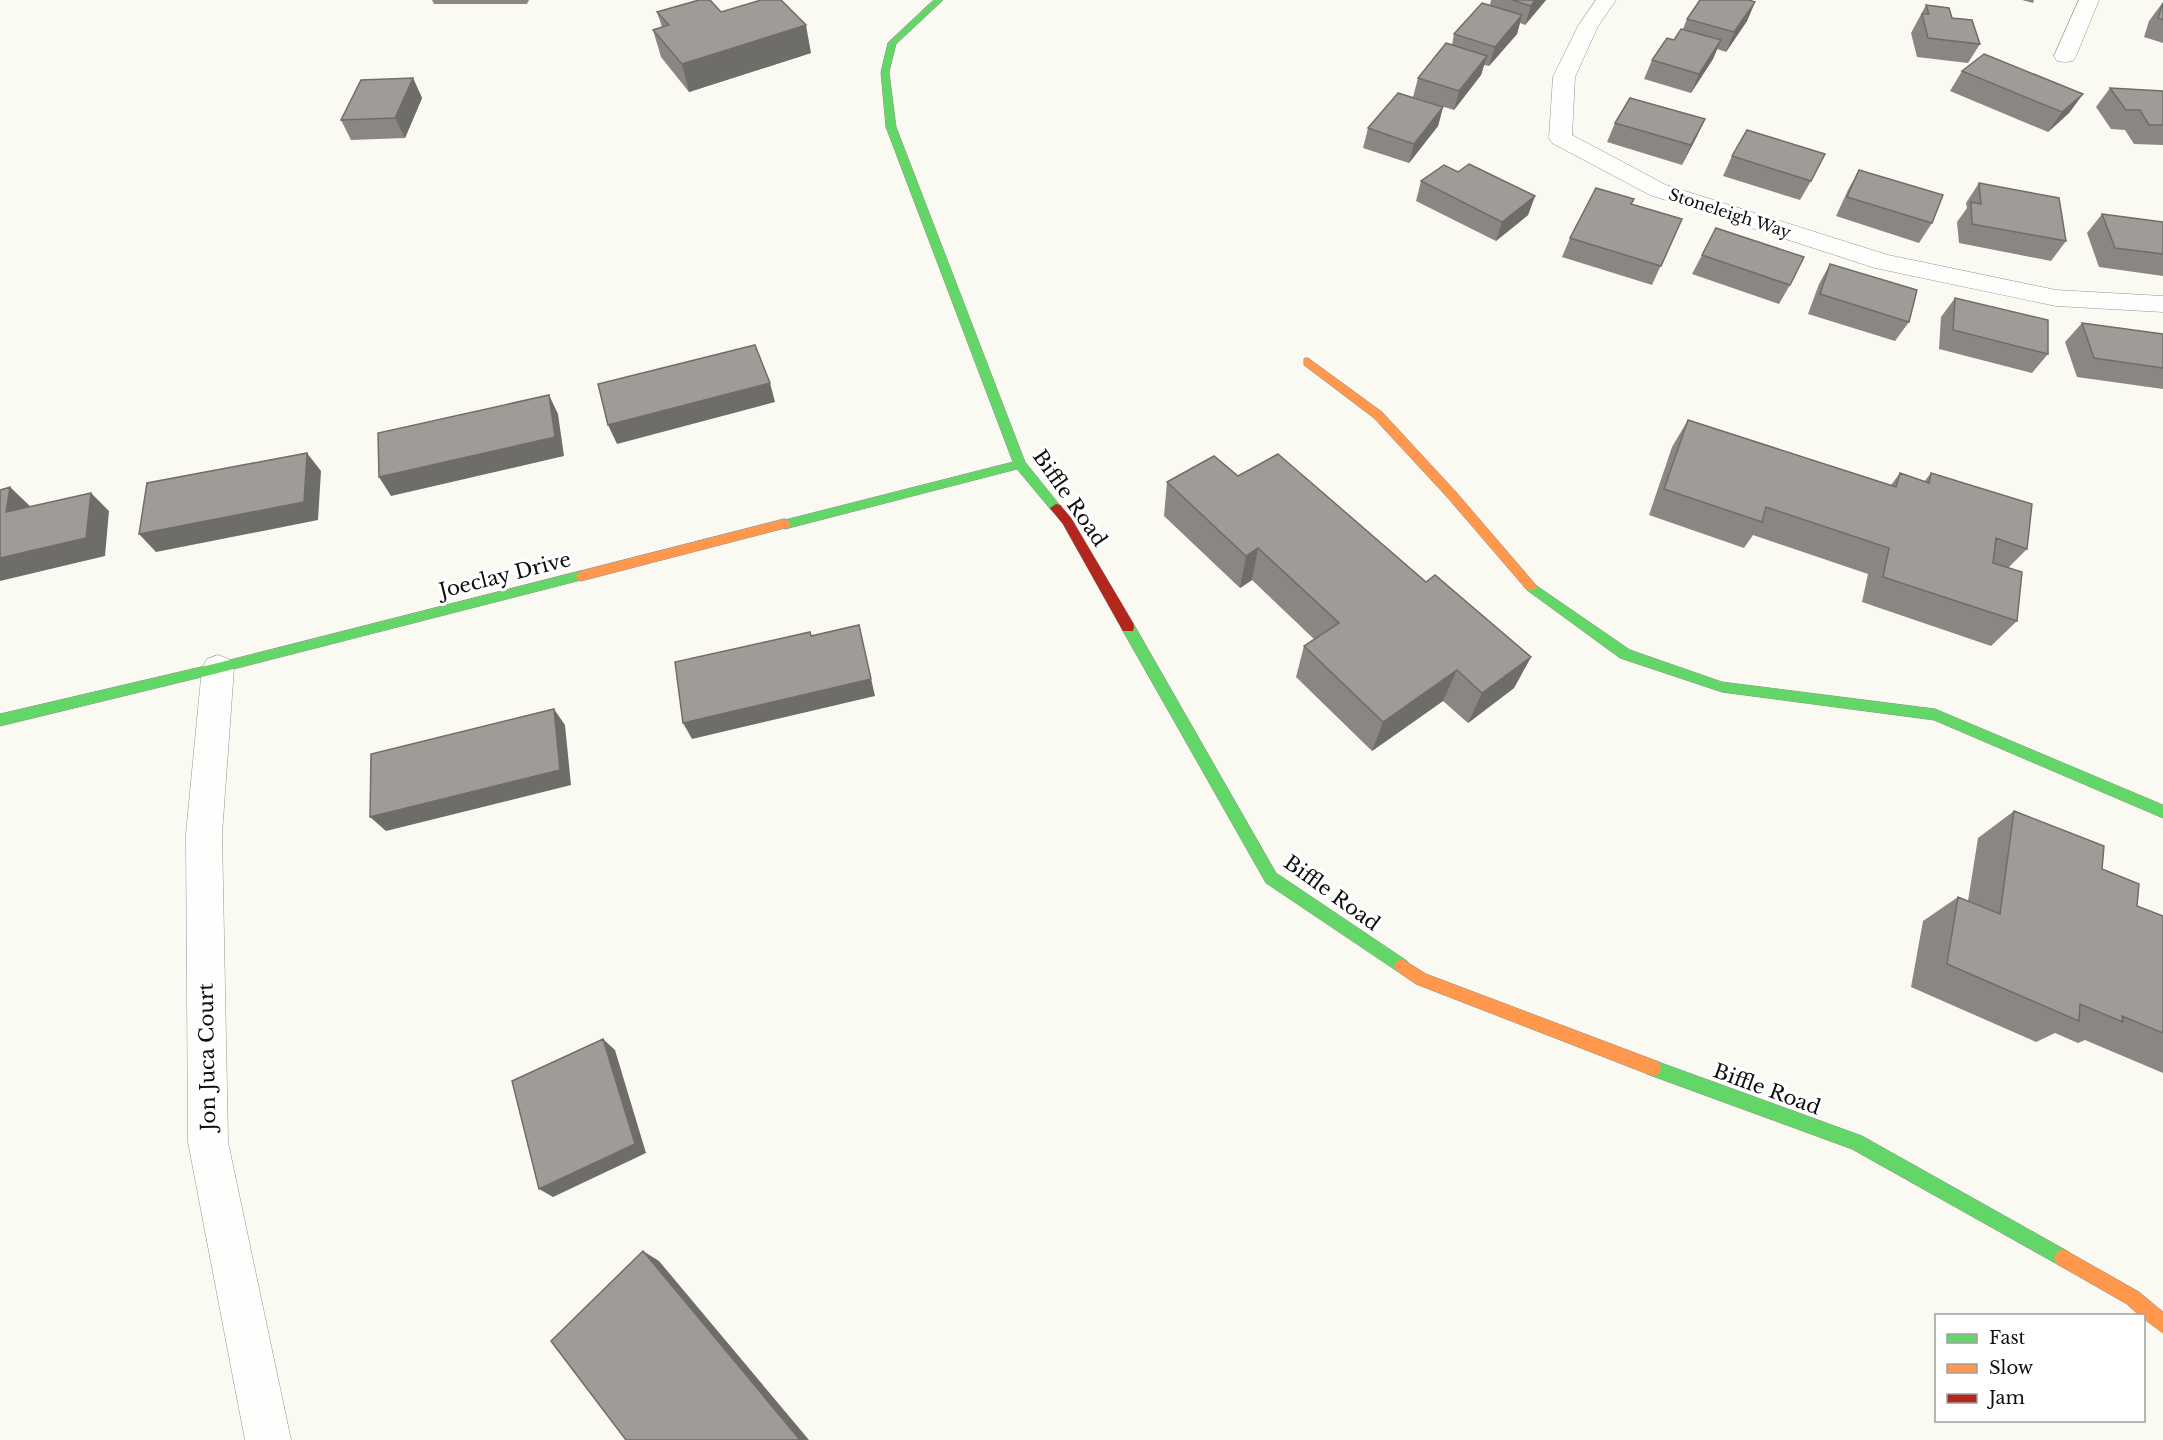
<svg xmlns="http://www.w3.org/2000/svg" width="2163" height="1440" font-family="'Libre Baskerville',serif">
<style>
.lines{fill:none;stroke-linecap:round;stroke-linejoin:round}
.street-casing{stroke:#959491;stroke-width:1}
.fast-casing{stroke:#8b8b87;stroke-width:1}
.slow-casing{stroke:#8b8b87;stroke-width:1}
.jam-casing{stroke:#8b8b87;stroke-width:1}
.street{fill:#fefefd;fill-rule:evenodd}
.fast{fill:#63d668;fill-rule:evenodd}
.slow{fill:#ff974d;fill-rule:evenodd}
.jam{fill:#b3261e;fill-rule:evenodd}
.wall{fill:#898683}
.shaded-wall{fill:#6f6d6a}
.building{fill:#9f9c98;stroke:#6f6d6a;stroke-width:1.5}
.labels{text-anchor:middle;stroke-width:6;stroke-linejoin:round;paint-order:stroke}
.far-street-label{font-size:16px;fill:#0e0e0e;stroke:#fff}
.street-label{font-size:20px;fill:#0e0e0e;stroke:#fff}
</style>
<rect width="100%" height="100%" fill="#fbfaf2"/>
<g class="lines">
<g class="street-casing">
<path id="street" d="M1596,0H1616L1598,26L1575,77L1572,135L1666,185L1888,255L2056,290L2163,296V312L2056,306L1875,268L1650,195L1552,143L1549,138L1553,77L1578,26Z
M2079,0H2099L2076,56L2073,61L2065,62L2057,61L2054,56Z
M218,655L229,659L234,668L222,834L228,1142L291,1440H245L188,1142L186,834L202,668L207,659Z"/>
</g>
<g class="fast-casing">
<path id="fast" d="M934,0H943L896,44L889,72L896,127L1025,462L1062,508L1060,511H1052L1017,469L785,529L779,524L781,521L1013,462L886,127L881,72L888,43Z
M581,571L587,576L585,579L218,673L0,726V714L218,663Z
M1531,582L1630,650L1722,682L1935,709L2163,805V818L1934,720L1722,692L1620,658L1527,590L1525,587L1527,584Z
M1128,622L1133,623L1276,873L1407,961L1410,966L1407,971L1402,973L1397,971L1266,883L1123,631L1122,627Z
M1653,1060L1862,1136L2069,1252L2072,1258L2069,1264L2063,1267L2057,1264L1852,1149L1647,1074L1645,1068L1647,1062Z"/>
</g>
<g class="slow-casing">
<path id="slow" d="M1308,358L1382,412L1456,492L1535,584L1537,587L1535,590H1527L1448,498L1374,418L1304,365V359Z
M785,519L791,524L789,527L581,581L575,576L581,571Z
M1402,959L1426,974L1659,1062L1661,1068L1659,1074L1653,1076L1416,984L1397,971L1394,966L1397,961Z
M2063,1249L2139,1292L2163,1312V1333L2144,1319V1316H2140L2127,1304L2057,1264L2054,1258L2057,1252Z"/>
</g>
<g class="jam-casing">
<path id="jam" d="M1056,504L1060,505L1071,518L1133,623L1134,627L1133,631H1123L1063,524L1050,508Z"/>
</g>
<use href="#street" class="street"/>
<use href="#fast" class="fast"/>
<use href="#slow" class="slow"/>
<use href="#jam" class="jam"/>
</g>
<path class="wall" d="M432,0H529L527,4H434Z
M1491,0H1546L1525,25L1520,23L1517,34L1489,66L1484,65L1481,75L1454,110L1413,97L1418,78L1452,45L1454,34L1490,5Z
M2022,0H2034L2033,3Z
M1755,2L1747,21L1726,52L1717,49L1713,59L1691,93L1644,79L1652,60L1674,40L1683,29L1687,19Z
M2163,2V43L2144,37L2149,21Z
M1926,5L1952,18L1980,44L1968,63L1917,57L1911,33Z
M657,12H721L811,53L689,92L661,57L653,30L662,27Z
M1962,71L2083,94L2069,113L2048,132L1950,91Z
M413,78L422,98L405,138L351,140L341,120Z
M2110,88L2163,91V145L2134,144L2125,130L2111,129L2096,107Z
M1443,107L1438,126L1409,163L1363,148L1368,128Z
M1705,119L1696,138L1682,165L1607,142L1615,123Z
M1732,156L1811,181L1800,200L1723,176Z
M1859,170L1932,223L1919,243L1836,216L1848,190Z
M1458,172L1535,196L1528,215L1496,241L1416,201L1421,181Z
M1979,183L2066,241L2051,261L1959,243L1957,222L1967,208L1966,203Z
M1631,204L1682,219L1652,285L1562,257L1570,238Z
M2102,214L2163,222V276L2099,267L2087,233Z
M1702,255L1790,285L1779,304L1692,274Z
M1830,264L1909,322L1895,341L1808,314L1819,284Z
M1955,298L2048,354L2032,373L1939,349L1941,317Z
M2082,323L2163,334V389L2077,377L2065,342Z
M1688,420L1891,485L1900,473L1924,482L1931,473L2027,549L2008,568L2017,621L1991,646L1862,602L1868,574L1753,535L1744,548L1649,515L1672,447Z
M1238,476L1426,582L1531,657L1514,688L1468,723L1443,701L1372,751L1296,677L1304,646L1314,639L1252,580L1240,588L1164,516L1167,482Z
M2014,811L2102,869L2137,906L2163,916V1073L2085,1040L2078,1043L2055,1033L2036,1042L1911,987L1923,921L1958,897L1968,901L1978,838Z"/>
<path class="shaded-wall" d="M1535,0H1546L1525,25L1531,6Z
M1755,2L1747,21L1726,52L1734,32Z
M1522,15L1517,34L1489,66L1495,47Z
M806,25L811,53L689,92L682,64Z
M1721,40L1713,59L1691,93L1699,74Z
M1487,56L1481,75L1454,110L1459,91Z
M413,78L422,98L405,138L395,118Z
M2083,94L2069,113L2048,132L2062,112Z
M1443,107L1438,126L1409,163L1414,144Z
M1705,119L1696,138L1682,165L1691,145Z
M1535,196L1528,215L1496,241L1502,222Z
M770,383L775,402L617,444L608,425Z
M549,395L558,414L564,456L391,496L379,477Z
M307,453L321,471L318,520L156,552L139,534Z
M10,487L30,506L26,530L6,512Z
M91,493L109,511L105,556L0,581V558Z
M1258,548L1252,580L1240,588L1246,556Z
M859,625L875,696L692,739L683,723Z
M1531,657L1514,688L1468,723L1482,693Z
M1457,670L1443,701L1372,751L1383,722Z
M554,709L565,725L571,785L386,831L370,817Z
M603,1039L615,1050L646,1153L553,1197L539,1189Z
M643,1251L659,1261L809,1440H800Z"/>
<path class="building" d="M699,0H710L721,12L761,0H781L806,25L682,64L653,30L669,25L657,12Z
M1512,0H1535L1531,6Z
M1700,0H1749L1755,2L1734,32L1687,19Z
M1482,3L1522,15L1495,47L1454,34Z
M2163,3V20L2158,18Z
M1926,5L1949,8L1952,18L1972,20L1980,44L1928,38L1922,14H1929Z
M1681,29L1721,40L1699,74L1652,60L1667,38L1674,40Z
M1446,43L1487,56L1459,91L1418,78Z
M1984,54L2083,94L2062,112L1962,71Z
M413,78L395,118L341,120L361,80Z
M2110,88L2163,91V125H2149L2140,110H2126Z
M1398,93L1443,107L1414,144L1368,128Z
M1630,98L1705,119L1691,145L1615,123Z
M1747,130L1825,154L1811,181L1732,156Z
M1469,164L1535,196L1502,222L1421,181L1444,165L1458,172Z
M1859,170L1943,195L1932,223L1847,197Z
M1979,183L2059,198L2066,241L1972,224L1971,202L1981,204Z
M1596,188L1634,199L1631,204L1682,219L1661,266L1570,238Z
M2102,214L2163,222V254L2115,248Z
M1716,228L1804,257L1790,285L1702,255Z
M1830,264L1917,290L1909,322L1820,294Z
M1955,298L2048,320V354L1953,330Z
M2082,323L2163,334V368L2094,358Z
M755,345L770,383L608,425L598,384Z
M549,395L555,437L379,477L378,433Z
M1688,420L1896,487L1900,473L1929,483L1931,473L2032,504L2027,549L1996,538L1993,563L2022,572L2017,621L1883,577L1889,548L1766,507L1762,522L1664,489Z
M307,453L304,502L139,534L147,483Z
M1278,454L1426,582L1435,575L1531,657L1482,693L1457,670L1383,722L1304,646L1339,623L1258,548L1246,556L1167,482L1214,456L1238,476Z
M10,487L6,512L91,493L86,538L0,558V490Z
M859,625L871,679L683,723L675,662L810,632L811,636Z
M554,709L560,770L370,817L371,754Z
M2014,811L2104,846L2102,869L2139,884L2137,906L2163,916V1033L2122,1016L2123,1022L2080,1004L2079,1021L1947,964L1958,897L2000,914Z
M603,1039L635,1144L539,1189L512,1081Z
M643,1251L800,1440H626L551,1341Z"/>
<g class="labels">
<g class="far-street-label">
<text transform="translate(1730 213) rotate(18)" y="6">Stoneleigh Way</text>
</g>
<g class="street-label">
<text transform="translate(1070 498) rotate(55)" y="7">Biffle Road</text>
<text transform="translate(505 575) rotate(-14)" y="7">Joeclay Drive</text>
<text transform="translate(1332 893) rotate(36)" y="7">Biffle Road</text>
<text transform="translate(207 1057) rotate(-91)" y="7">Jon Juca Court</text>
<text transform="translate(1767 1089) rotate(20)" y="7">Biffle Road</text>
</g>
</g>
<rect x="1935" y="1314" width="210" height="108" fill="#ffffff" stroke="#9f9f9f" stroke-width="1.5"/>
<rect x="1947" y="1334" width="30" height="9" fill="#63d668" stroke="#9f9f9f" stroke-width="1.5"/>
<text x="1989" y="1344" font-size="18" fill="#0e0e0e">Fast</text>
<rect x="1947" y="1364" width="30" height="9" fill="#ff974d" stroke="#9f9f9f" stroke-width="1.5"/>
<text x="1989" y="1374" font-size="18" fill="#0e0e0e">Slow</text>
<rect x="1947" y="1394" width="30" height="9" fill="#b3261e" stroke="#9f9f9f" stroke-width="1.5"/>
<text x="1989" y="1404" font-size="18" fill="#0e0e0e">Jam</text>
</svg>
